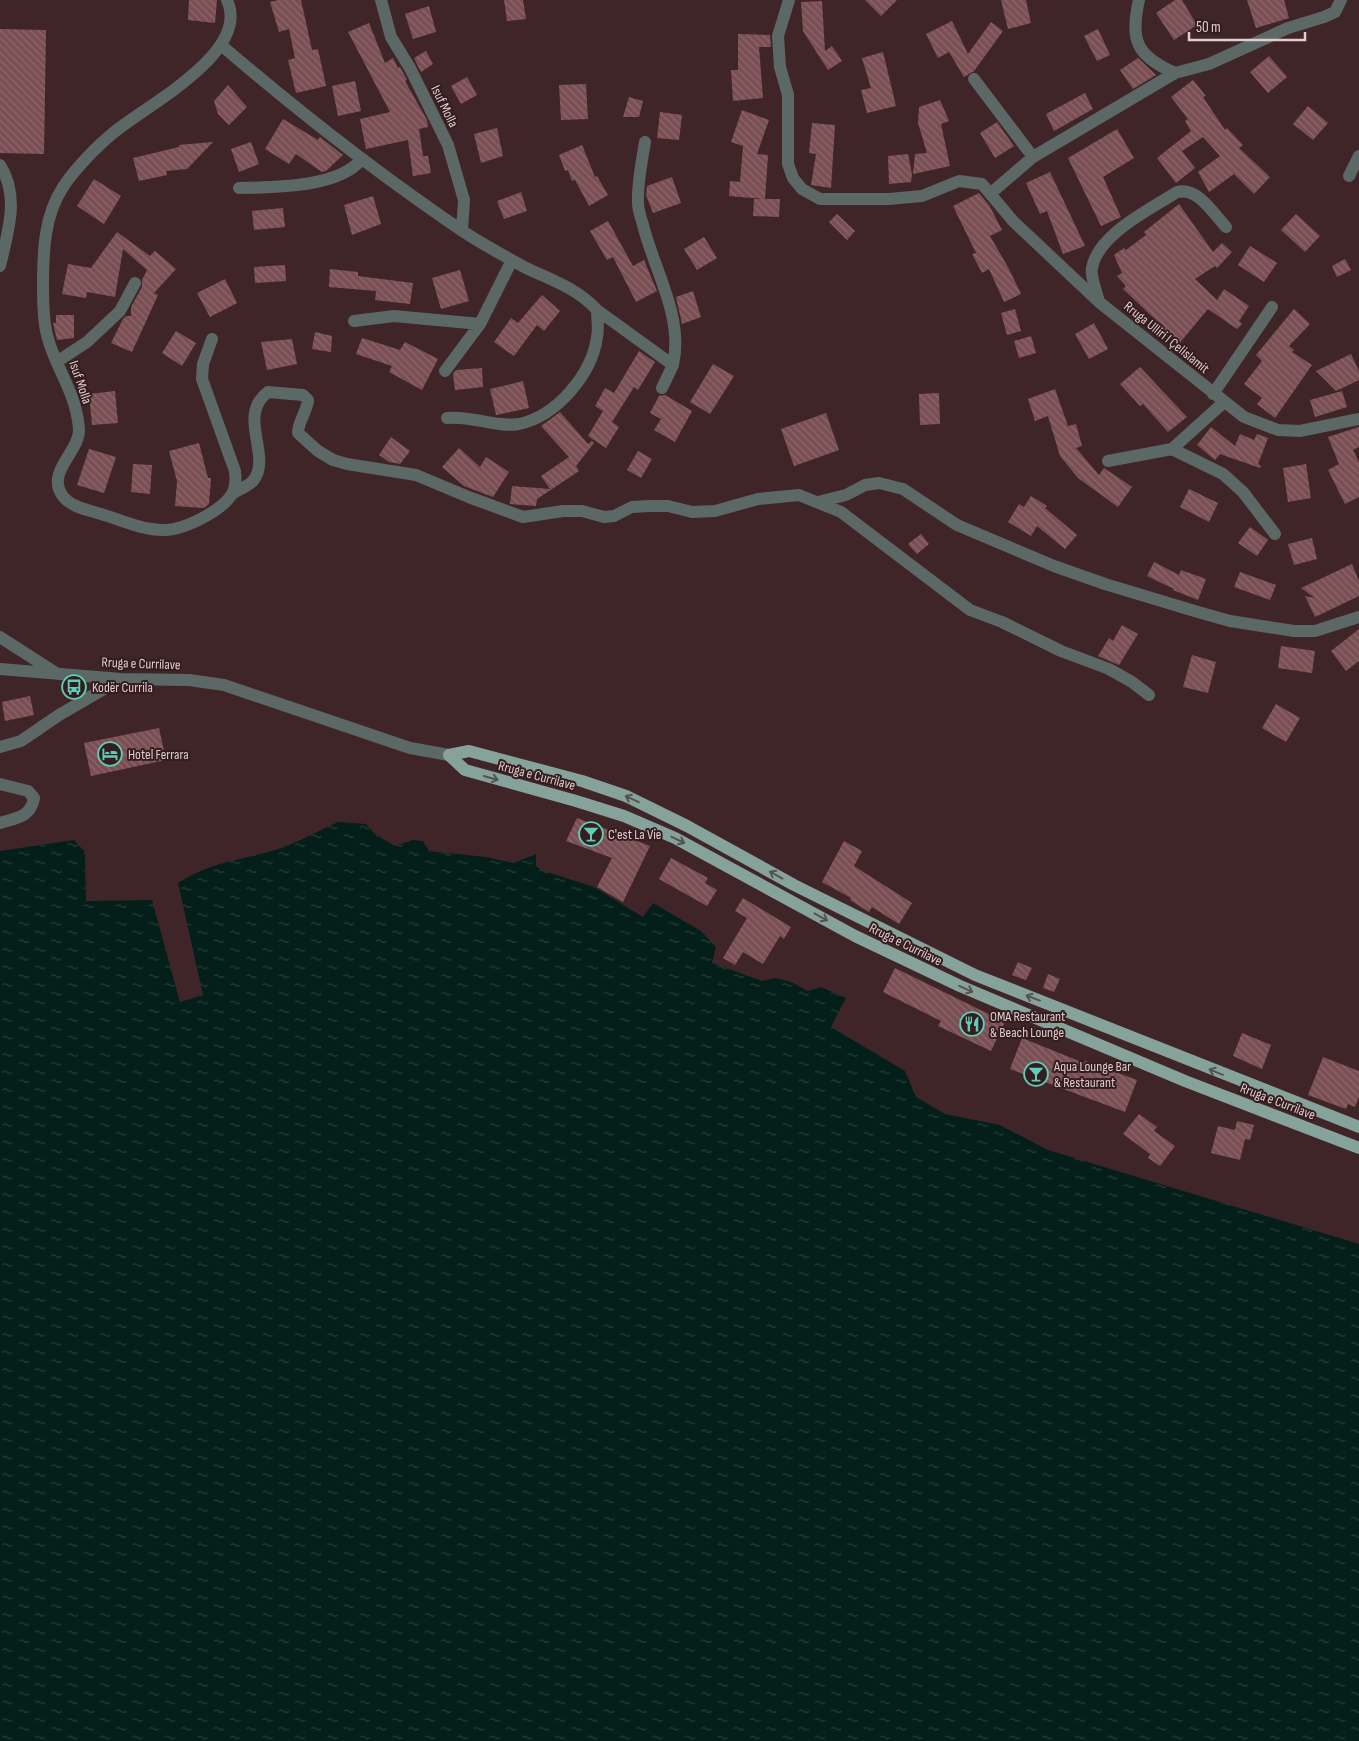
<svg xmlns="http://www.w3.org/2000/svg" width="1359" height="1741" font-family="'Sofia Sans Condensed',sans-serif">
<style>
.water{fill:url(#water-ripples)}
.building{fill:url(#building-back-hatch)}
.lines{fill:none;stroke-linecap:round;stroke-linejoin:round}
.minor{stroke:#5b6865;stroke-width:12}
.major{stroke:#86a39b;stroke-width:12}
.oneway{stroke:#555251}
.labels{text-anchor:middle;stroke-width:4;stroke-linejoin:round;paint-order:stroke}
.street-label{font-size:14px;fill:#decdce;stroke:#341c1f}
.poi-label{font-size:14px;fill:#decdce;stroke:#341c1f;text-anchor:start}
</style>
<defs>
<pattern id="water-ripples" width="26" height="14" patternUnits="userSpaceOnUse" patternTransform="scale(1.25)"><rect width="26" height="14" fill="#041f19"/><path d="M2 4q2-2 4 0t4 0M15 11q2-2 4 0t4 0" fill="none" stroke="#283e39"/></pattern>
<pattern id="building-back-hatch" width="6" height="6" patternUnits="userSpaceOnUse" patternTransform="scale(1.25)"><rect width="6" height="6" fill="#7a4f54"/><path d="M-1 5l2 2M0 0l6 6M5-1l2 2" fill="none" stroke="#8c676b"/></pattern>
</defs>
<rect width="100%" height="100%" fill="#3f2528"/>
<path class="water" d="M338,822L366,824L375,834L395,846L413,840L423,841L429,851L486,857L514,863L536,854V866L541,870L594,887L643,917L653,903L701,931L716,947L712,963L762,981L775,978L791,982L808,991L821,987L846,998L831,1027L905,1071L916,1097L945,1114L1000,1125L1048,1150L1359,1244V1741H0V851L74,840L85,852L86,901L152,900L180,1002L203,995L178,883C214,860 246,860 284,847C302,840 320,830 338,822Z"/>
<path class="building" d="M189,0H217L215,23L188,20Z
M278,0H301L312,50L318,49L326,86L296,93L288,60L295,58L289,29L279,32L270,2Z
M504,0H523L526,19L507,21Z
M865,0H897L881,16Z
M1001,0H1026L1031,23L1008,29Z
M1175,0H1182L1197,25L1174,40L1156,13Z
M1247,0H1284L1289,18L1256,28Z
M822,1L825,51L832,46L842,61L828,70L803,31L801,2Z
M429,6L436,32L413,39L405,14Z
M952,21L968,54L991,22L1003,31L974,71L964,77L949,52L938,58L926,34Z
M369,23L385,63L393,58L398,68L400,67L407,80L405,81L427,120L428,127L419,129L423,156H428L431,173L413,176L408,140L366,149L360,119L390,112L348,32Z
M0,29L46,30L44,154L0,153Z
M1098,29L1110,55L1097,61L1084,36Z
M738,34L770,35L771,47H759L763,98L733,101L731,70H738Z
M426,51L433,64L421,72L414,58Z
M883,52L896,106L867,113L861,90L871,88L862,58Z
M1269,56L1287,77L1268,93L1250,72Z
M1138,58L1156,75L1133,89L1120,70Z
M467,77L477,95L461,104L451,86Z
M1193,80L1206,96L1203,97L1225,130L1227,128L1243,145L1239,148L1270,177L1254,194L1234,174L1209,192L1198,172L1220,156L1203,137L1182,151L1195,168L1176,183L1157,158L1191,131L1185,121L1188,119L1171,97Z
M355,81L361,111L338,116L332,86Z
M586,84L588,119L561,120L559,85Z
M228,85L247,107L229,125L218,114L214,101Z
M1085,93L1093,109L1054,131L1046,114Z
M629,97L643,101L639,117H623Z
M940,100L949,121L941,124L950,166L913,174L915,154L927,153L918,123L919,107Z
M1308,106L1328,123L1313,140L1293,124Z
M742,110L769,120L757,154L768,155L765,199L729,196L730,181L740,182L743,146L731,142Z
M660,112L682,115L679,140L657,138Z
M283,119L318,140L320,137L343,155L326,171L322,172L296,154L289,164L265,149Z
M997,122L1014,146L995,158L980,133Z
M812,123L835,125L831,188L811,185L816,154L809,153Z
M497,128L503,156L481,163L474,134Z
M1117,129L1134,158L1103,177L1121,217L1101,226L1068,158Z
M213,142L187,169L166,171L167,175L139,181L133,158L179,147V145Z
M251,142L259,164L239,172L231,149Z
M582,145L595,177L597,176L608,195L589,206L575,180L572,181L568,170L565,171L559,155Z
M908,154L912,174L911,182L889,184L888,156Z
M1050,172L1085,246L1063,254L1047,211L1040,214L1026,183Z
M672,177L681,203L653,213L646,195L647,186Z
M94,179L121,196L104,224L77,206Z
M521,192L527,211L504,219L497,201Z
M979,193L989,205L1002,230L990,236L1009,269L1021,294L1004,302L989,269L982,273L972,254L976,253L953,206Z
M373,196L381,224L352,235L344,205Z
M754,199H780L779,217L753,216Z
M1179,204L1213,252L1222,243L1232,252L1217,268L1215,266L1195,279L1217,300L1224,289L1249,306L1239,321L1242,324L1237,329L1208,309L1178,345L1153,324L1156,320L1123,289L1126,286L1117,276L1122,273L1114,255L1124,248L1126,250L1146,235L1144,232Z
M283,208L285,227L254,230L252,211Z
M837,214L855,231L847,240L829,222Z
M1296,214L1320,236L1305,252L1281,230Z
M608,221L633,266L644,260L657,291L636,302L613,257L607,260L590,231Z
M117,232L150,256L155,251L176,269L154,293L158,295L132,352L111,343L123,319L126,316H131V307L142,287V280L147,270L123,249L115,297L87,292L86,298L62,294L68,264L91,268Z
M704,237L717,258L697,270L684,249Z
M1250,246L1277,263L1264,282L1238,265Z
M1345,259L1351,270L1337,277L1332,266Z
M285,265L286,281L255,283L254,267Z
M330,269L358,272V276L413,283L410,304L375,300L376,291L329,287Z
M460,270L469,301L441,309L432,278Z
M225,279L237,303L210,317L197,293Z
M693,291L701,317L682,324L676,297Z
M542,295L560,311L544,331L537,325L514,356L494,342L511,318L518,323Z
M1015,309L1021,331L1007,335L1001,313Z
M1294,309L1310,324L1289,346L1294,350L1292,352L1312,365L1275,418L1257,404L1262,398L1244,384L1262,361L1256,355Z
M56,315H74V338L57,340L53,323H56Z
M1094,323L1108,349L1089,359L1075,334Z
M176,331L196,343L182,366L162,353Z
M315,332L332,336L331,352L312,349Z
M1031,336L1036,353L1019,358L1014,341Z
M362,338L400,350L405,342L438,359L422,390L389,372L392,366L356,354Z
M292,339L297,364L267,370L261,342Z
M639,351L655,362L638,390L634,387L612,422L619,427L606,448L588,436L603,411L595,406L605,388L614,393Z
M1351,354L1359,371V380L1336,391L1316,371Z
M713,364L734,376L710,414L690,402Z
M1140,367L1187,417L1168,432L1143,404L1140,406L1120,384Z
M482,368L483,387L455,390L453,374L456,370Z
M523,381L529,408L496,415L490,389Z
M1055,389L1068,426L1076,424L1082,446L1076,448L1099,475L1104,468L1132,487L1118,507L1078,478L1060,456L1048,416L1035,421L1028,399Z
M115,391L118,423L92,425L89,394Z
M1342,391L1347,407L1315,417L1310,400Z
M939,393L940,424L920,425L919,394Z
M665,395L692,411L675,442L654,430L661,419L650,413L659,396Z
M560,412L588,444L592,441L594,443L576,466L579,471L537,499L536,506L510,504L512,486L550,489L541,476L569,457L541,426Z
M826,413L839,450L794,466L781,429Z
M1211,427L1235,446L1240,434L1254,440L1257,434L1268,438L1258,464L1261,466L1260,468L1220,454L1215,460L1197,445Z
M1359,427V447L1353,450L1359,462V497L1345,504L1328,470L1339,464L1328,437Z
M391,437L410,451L400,464L389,462L379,455Z
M199,443L208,478H211L209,504L204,508L175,506L177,481L169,451Z
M459,448L480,467L486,457L509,472L493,497L464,486L442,467Z
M89,449L116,457L104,493L77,485Z
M638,451L652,459L641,478L627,470Z
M133,464L152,465L150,494L131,492Z
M1306,464L1311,498L1288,502L1283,468Z
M1189,489L1218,503L1209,522L1180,507Z
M1031,496L1047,506L1045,508L1077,535L1065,549L1037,526L1031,536L1008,522L1019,504L1024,507Z
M1250,527L1268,540L1257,556L1238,543Z
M921,534L929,544L917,554L908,544Z
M1312,538L1317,559L1294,565L1288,544Z
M1154,562L1179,575L1181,570L1206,579L1198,600L1173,590L1174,589L1147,576Z
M1352,564L1359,581V596L1315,617L1305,596L1315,598L1301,588Z
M1240,572L1276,585L1270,600L1234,587Z
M1122,625L1138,634L1119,665L1098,656L1109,638L1113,641Z
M1359,629V661L1346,671L1331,651Z
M1281,646L1315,651L1312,673L1278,668Z
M1192,655L1216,662L1208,693L1183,687Z
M30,696L34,715L5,721L2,702Z
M1276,704L1300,718L1286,742L1262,728Z
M159,728L166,760L91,776L84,743Z
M577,818L650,846L623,902L597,887L612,858L566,841Z
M844,841L862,851L854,866L912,903L899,924L872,907L869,912L850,900L851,898L822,882Z
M671,858L708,878L705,883L717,890L707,906L659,879Z
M743,898L791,927L784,939L780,936L763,964L743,952L735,965L723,958L747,918L735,911Z
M1018,962L1032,968L1026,980L1012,975Z
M895,968L1005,1022L991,1051L938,1026L941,1021L883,992Z
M1048,974L1060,979L1054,992L1043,988Z
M1242,1033L1271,1045L1262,1069L1233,1056Z
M1022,1038L1084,1063L1085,1061L1137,1080L1125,1112L1010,1069Z
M1323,1057L1359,1071V1097L1355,1107L1348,1104L1346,1109L1308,1095Z
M1139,1114L1157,1127L1154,1131L1175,1146L1160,1166L1148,1158L1150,1154L1123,1134Z
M1237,1121L1254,1125L1250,1140L1245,1139L1240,1160L1211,1153L1218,1126L1235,1130Z"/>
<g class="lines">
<path class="minor" d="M381,0L391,37L410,68L448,145L464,200L462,230
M789,0L778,36L780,67L788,95V164L793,178L802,189L820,199H889L922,196L959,181L982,184L1013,221L1099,302L1244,417L1278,430L1300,431L1359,419
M1139,0C1130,40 1136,56 1175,73
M221,45C298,111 377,173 461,230C482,244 504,256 526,268C552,280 578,289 597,310C597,319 599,329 597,337C592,374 557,416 519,424C496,428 471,415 447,418
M974,79L1033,157
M0,165C20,197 8,231 0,266
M1349,176L1359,156
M239,188C274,187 337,188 361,160
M991,193L1033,157L1175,73L1209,64L1288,28L1324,17L1335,12L1341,0
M1099,302C1097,292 1090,277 1092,268C1098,234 1151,209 1177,192C1198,187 1213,213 1226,227
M597,310L673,365C684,317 654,270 643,225C641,218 638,210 638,203C637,183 642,161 645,142
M354,321L394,316L480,324
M212,339L203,364L202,379L235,471C236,479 236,487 232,494C222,511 182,531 163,530C142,530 121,520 101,514C88,510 70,507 62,495C46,472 80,451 79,429C76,391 55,368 47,335C43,320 43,302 43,287C43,252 44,216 63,187C74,170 97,146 112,134C143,107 252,53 227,0
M58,361L87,342L120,311L135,283
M445,371L480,324L512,260
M662,388L673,365
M1213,394L1272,307
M1172,449L1223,474L1243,492L1275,534
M1108,461L1172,449L1223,403
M232,494C238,490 248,486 253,481C273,456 236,416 268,392L303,395L308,400C307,412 298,421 298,433L318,451L333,460L347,464L416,475L471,498L523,517L563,511H582L604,517L614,516L632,507L650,506H668L692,512L715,511L758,499L799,495L841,512L970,610L1002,622L1061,651L1109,669L1132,682L1149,695
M818,502L846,495L865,485L879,483L903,489L957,525L1054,566L1105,584L1198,612L1230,621L1294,631H1315L1359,617
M0,637L56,673
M0,669L121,679L189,680L224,685L410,748L449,755
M0,747L21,741L59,715L121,679
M0,784L28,791L34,798C31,817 16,818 0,823"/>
<path class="major" d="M449,755L465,770L576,801L624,816L675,838L855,936L960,986L1185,1081L1359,1148
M449,755L469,751L582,781L626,796L687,826L794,885L975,975L1359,1127"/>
</g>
<defs><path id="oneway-shaft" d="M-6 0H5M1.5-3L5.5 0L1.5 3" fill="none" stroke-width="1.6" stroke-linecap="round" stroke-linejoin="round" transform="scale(1.25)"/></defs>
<g class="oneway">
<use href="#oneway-shaft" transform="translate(491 778) rotate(16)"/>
<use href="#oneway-shaft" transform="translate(632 799) rotate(-155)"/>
<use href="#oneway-shaft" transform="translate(678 840) rotate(26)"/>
<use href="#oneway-shaft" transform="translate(776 875) rotate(-151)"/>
<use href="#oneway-shaft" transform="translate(821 917) rotate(29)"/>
<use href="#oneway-shaft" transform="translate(966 989) rotate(24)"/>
<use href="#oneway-shaft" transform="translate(1033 998) rotate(-159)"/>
<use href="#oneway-shaft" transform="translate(1216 1072) rotate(-158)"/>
</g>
<defs>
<g id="bus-ring" transform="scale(1.25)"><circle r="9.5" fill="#341c1f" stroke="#5eceb7" stroke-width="1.5"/><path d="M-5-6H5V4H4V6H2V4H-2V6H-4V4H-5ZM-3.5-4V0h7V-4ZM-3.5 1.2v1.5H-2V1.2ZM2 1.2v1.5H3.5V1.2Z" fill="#5eceb7"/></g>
<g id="hotel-ring" transform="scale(1.25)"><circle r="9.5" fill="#341c1f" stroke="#5eceb7" stroke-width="1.5"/><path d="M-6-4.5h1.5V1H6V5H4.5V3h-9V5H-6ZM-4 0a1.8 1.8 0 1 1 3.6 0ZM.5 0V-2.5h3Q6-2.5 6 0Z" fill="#5eceb7"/></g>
<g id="bar-ring" transform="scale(1.25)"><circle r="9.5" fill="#341c1f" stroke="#5eceb7" stroke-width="1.5"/><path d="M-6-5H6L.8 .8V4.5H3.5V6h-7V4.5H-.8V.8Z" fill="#5eceb7"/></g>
<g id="restaurant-ring" transform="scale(1.25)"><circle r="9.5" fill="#341c1f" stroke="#5eceb7" stroke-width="1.5"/><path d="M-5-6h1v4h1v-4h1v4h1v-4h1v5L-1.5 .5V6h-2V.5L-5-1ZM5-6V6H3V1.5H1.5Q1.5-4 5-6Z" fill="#5eceb7"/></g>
</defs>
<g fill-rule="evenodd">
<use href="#bus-ring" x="74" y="687"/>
<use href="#hotel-ring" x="110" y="754"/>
<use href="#bar-ring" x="591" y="834"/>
<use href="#restaurant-ring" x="972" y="1024"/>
<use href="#bar-ring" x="1036" y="1074"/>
</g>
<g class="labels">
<g class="street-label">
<text transform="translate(445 106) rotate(64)" y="5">Isuf Molla</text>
<text transform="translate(1167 337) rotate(39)" y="5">Rruga Ulliri I Çelislamit</text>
<text transform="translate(81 382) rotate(71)" y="5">Isuf Molla</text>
<text transform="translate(141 663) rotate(2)" y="5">Rruga e Currilave</text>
<text transform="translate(537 775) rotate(15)" y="5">Rruga e Currilave</text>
<text transform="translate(906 944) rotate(26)" y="5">Rruga e Currilave</text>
<text transform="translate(1278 1101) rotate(21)" y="5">Rruga e Currilave</text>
</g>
<g class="poi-label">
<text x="92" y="692">Kodër Currila</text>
<text x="128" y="759">Hotel Ferrara</text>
<text x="608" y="839">C'est La Vie</text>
<text x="990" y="1021">OMA Restaurant<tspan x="990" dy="16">&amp; Beach Lounge</tspan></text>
<text x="1054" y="1071">Aqua Lounge Bar<tspan x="1054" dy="16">&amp; Restaurant</tspan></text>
</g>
</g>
<path d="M1189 32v8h116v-8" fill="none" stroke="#decdce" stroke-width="2.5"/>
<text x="1196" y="32" font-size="15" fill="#decdce" stroke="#341c1f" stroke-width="4" paint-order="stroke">50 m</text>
</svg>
